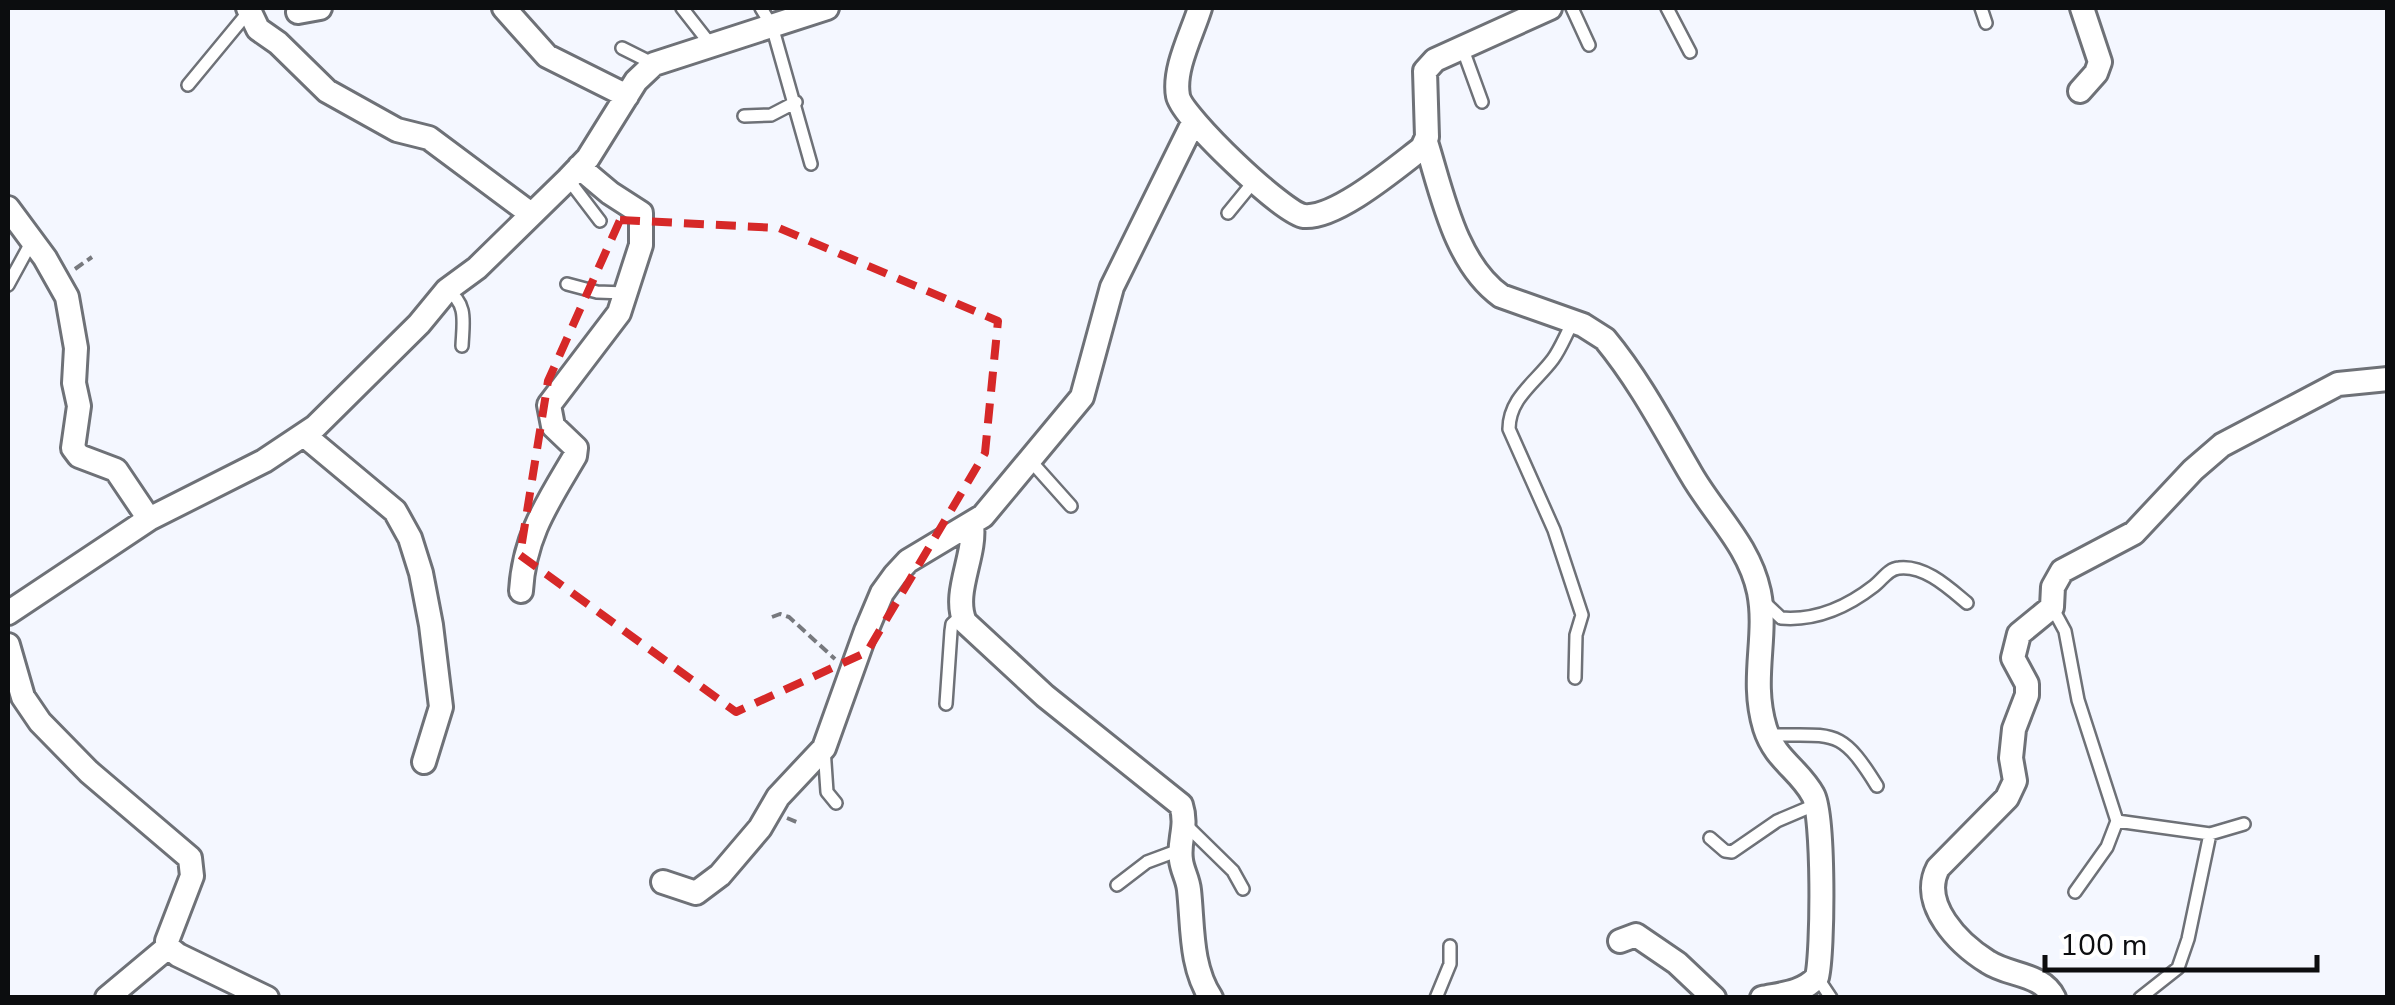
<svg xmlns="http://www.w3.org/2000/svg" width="2395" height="1005" font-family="'Nunito Sans',sans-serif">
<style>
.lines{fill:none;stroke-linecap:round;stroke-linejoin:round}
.lane-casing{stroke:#6e7177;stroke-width:16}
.street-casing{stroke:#6e7177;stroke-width:28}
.path{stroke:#77797e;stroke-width:4;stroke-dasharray:10 5;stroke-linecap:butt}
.lane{stroke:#fff;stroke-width:11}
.street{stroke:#fff;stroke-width:22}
.marked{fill:none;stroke:#d62828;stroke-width:8;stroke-dasharray:20 12;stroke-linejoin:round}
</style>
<rect width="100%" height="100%" fill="#f4f7ff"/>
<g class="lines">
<g class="lane-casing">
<path id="lane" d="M682,8L711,45
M761,8L772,26L811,164
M1572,8L1589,45
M1667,8L1690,52
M1981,8L1986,23
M1462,47L1482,102
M622,48L654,64
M188,85L250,10
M744,116L771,115L796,102
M568,179L600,221
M1228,213L1255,180
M567,284L597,292L625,293
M8,285L32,241
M447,290C468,304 463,322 462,346
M1573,322C1566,334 1561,348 1553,359C1536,382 1509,398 1509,429L1554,530L1582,615L1576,635L1575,678
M1029,459L1071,506
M1764,602L1781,618C1816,621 1847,607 1874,586C1883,579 1888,569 1899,568C1925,565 1949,588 1967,603
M2052,607L2065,631L2078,700L2117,821L2107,847L2075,892
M946,704L951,631L952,624L962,615
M1767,735C1834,736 1840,726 1877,786
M824,748L827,792L836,803
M2117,821L2210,834L2244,824
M1185,824L1233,871L1243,889
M1710,838L1725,851L1732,852L1777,821L1817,804
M1117,885L1147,862L1182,849
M1817,977L1831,998
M1436,998L1450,964V946
M2140,998L2178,968L2188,939L2210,834"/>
</g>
<g class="street-casing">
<path id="street" d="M248,8L258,29L278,43L327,91L397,130L429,138L531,214
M504,8L547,56L627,96
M1200,8C1192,34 1173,69 1178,96C1182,117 1284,214 1304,216C1336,219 1397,167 1422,148L1427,137L1425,71L1435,60L1550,8
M298,12L320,8
M2080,91L2096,73L2100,62L2082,8
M1426,142C1442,193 1455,263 1501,296L1583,325L1605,339C1639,380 1664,428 1691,474C1714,514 1749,545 1759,592C1768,637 1750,679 1765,728C1775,760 1799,769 1813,795C1824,814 1823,953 1817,977C1803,993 1781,994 1762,998
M8,208L45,258L67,297L76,348L74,383L79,406L73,448L79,456L116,470L149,519
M304,435L395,511L410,538L421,573L431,625L441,707L424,762
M972,525C976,556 952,593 965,622L1045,696L1181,805C1188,827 1178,840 1181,860C1182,870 1188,879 1189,890C1193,926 1190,966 1211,998
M521,591C524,536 548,502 575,456L576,448L553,426L549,405L619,313L641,245V213L610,193L579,167
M8,613L149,519L264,461L315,427L419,324L447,290L477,268L568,179L588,158L636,81L654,64L827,8
M8,645L23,697L40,722L89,772L190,858L192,876L167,941L168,947L178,955L267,998
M663,882L696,893L720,875L760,828L778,797L824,748L866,631L882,593L895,575L908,561L983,516L1082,397L1112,287L1193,123
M1620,941L1636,935L1677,963L1714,998
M107,998L168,947
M2054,998C2042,973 2009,976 1988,962C1959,944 1919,904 1938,868L2007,798L2015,781L2011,758L2014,729L2027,695V684L2013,658L2019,634L2052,607L2053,587L2062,571L2134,533L2193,470L2222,445L2338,384L2388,379"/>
</g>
<path class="path" d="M75,269L92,257
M772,617L780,614L789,617L835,659
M787,818L799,823"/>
<use href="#lane" class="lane"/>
<use href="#street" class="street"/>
</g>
<path class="marked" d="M620,220L779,228L998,321L985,453L867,652L736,712L520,555L548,381Z"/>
<rect width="2395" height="1005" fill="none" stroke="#0c0d0f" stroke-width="20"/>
<path d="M2045 955v15h272v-15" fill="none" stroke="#0c0d0f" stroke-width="5"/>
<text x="2060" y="955" font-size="30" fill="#0c0d0f" stroke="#ffffff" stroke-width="8" paint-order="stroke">100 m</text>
</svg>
